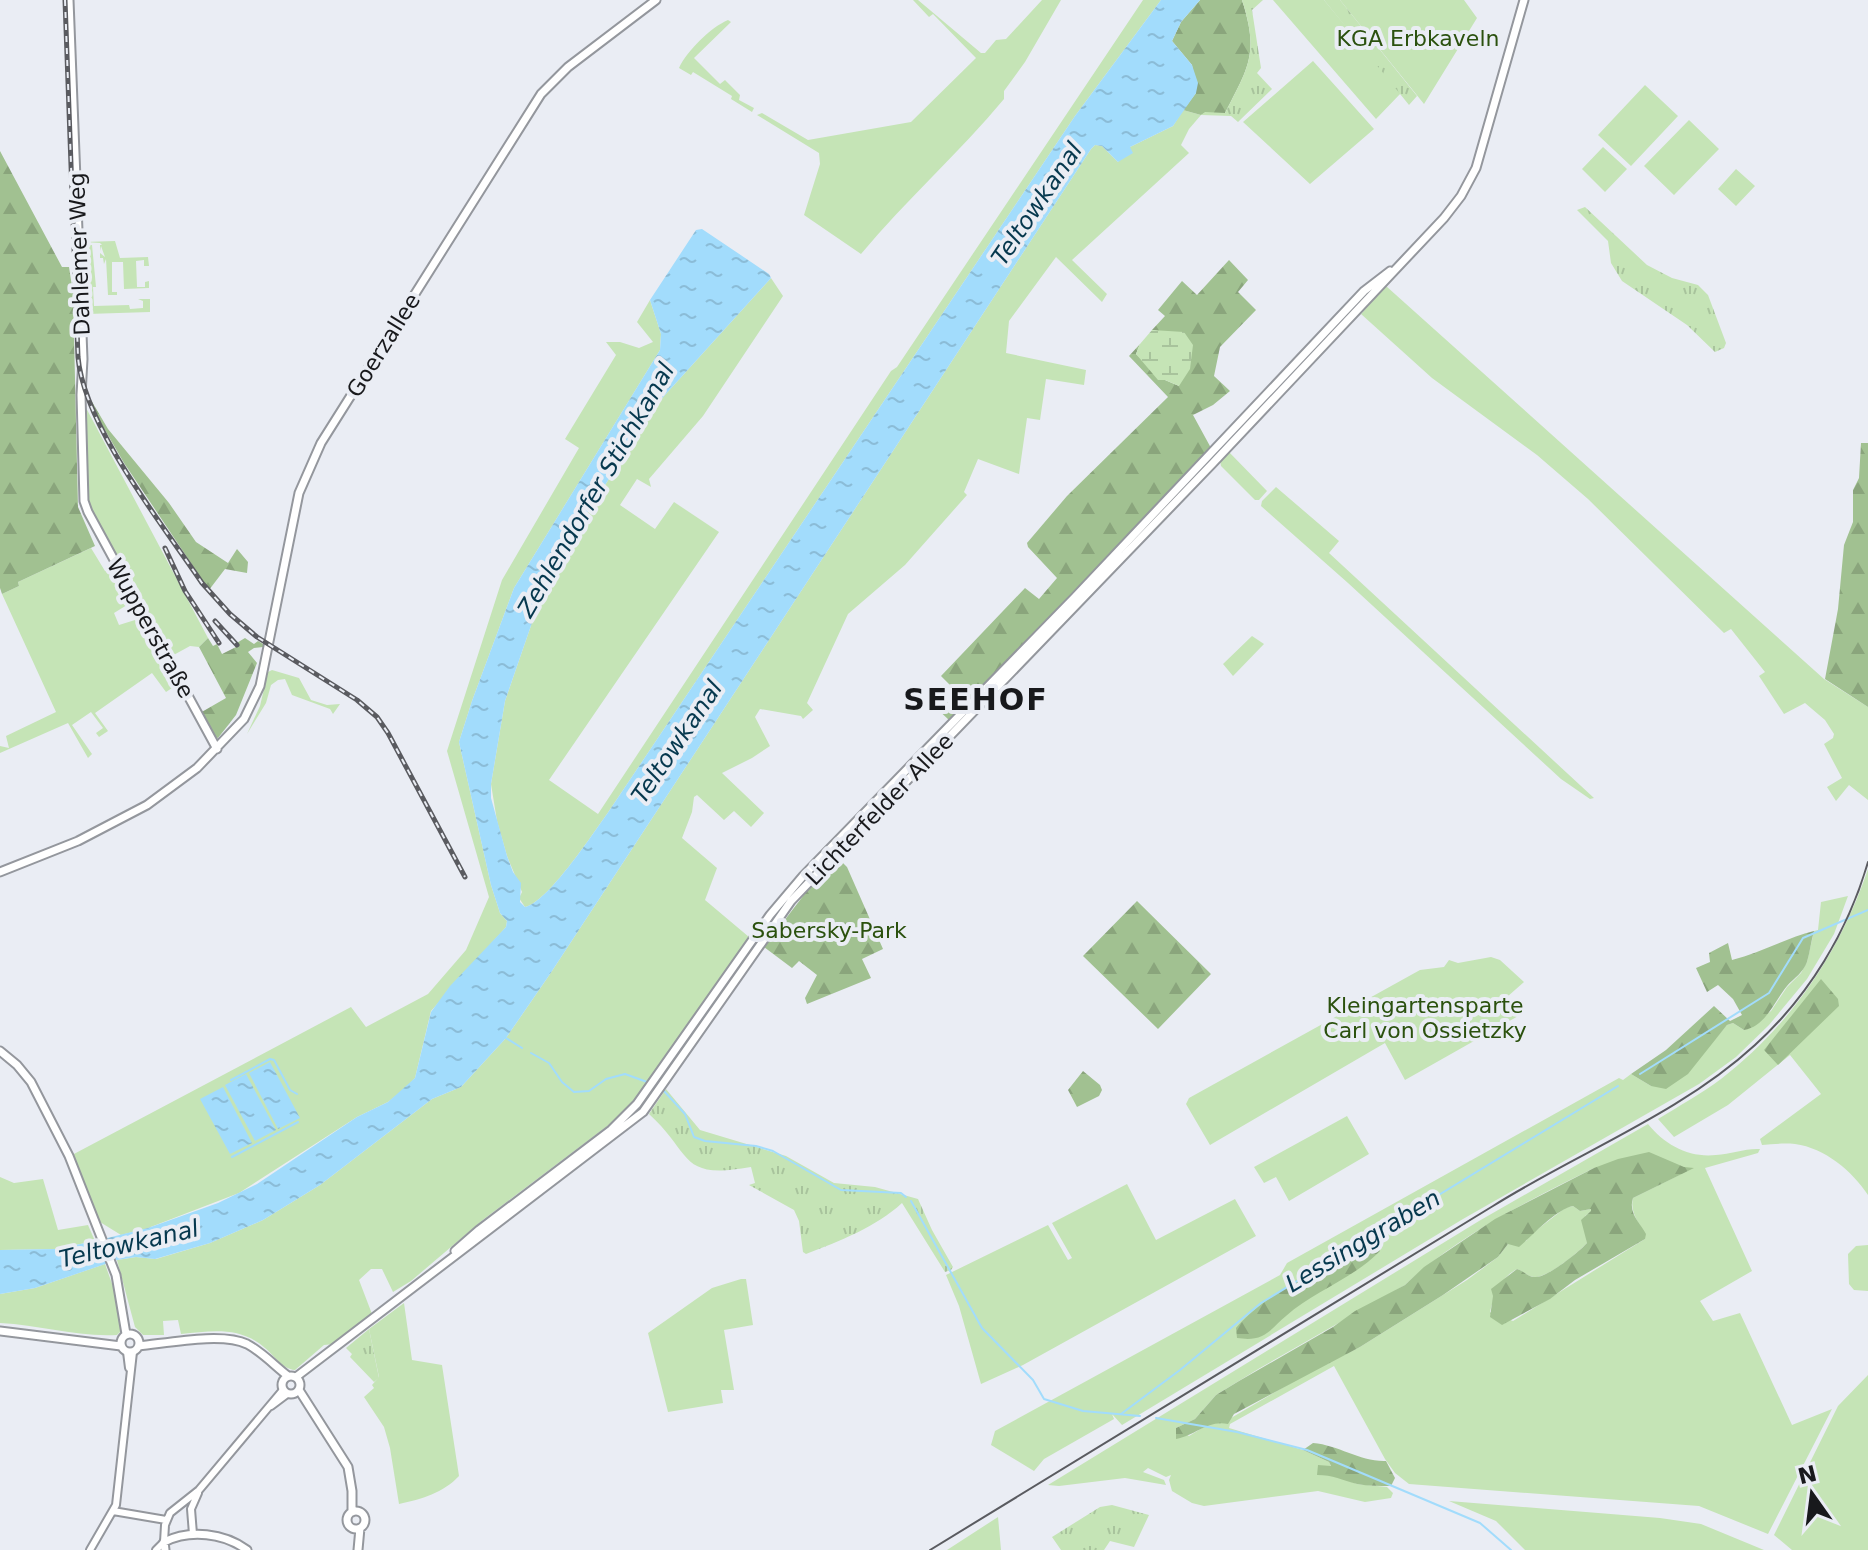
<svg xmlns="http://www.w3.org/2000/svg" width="1868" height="1550" font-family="'DejaVu Sans',sans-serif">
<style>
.green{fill:#c5e4b6;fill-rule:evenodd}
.forest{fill:url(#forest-firs)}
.wetland{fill:url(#wetland-marsh)}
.park{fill:url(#park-tufts)}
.water{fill:url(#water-ripples)}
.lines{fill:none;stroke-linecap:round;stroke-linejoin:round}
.stream{stroke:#a2dcfc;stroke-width:2}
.tertiary-casing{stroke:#94979d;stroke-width:10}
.secondary-casing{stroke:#94979d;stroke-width:11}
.tertiary{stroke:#fff;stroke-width:6}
.secondary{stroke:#fff;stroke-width:7}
.tram{stroke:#5a5b60;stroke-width:2}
.rail-casing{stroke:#5a5b60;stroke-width:5}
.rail{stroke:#eaedf4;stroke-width:2;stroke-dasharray:6;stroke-linecap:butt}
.labels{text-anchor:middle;stroke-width:8;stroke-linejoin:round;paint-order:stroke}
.park-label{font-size:22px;fill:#2b510e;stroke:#eaedf4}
.street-label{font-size:22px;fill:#18191c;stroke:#eaedf4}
.water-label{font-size:24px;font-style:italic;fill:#06384e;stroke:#eaedf4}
.district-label{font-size:30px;font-weight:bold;letter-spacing:2px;fill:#18191c;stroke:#eaedf4}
</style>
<defs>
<pattern id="forest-firs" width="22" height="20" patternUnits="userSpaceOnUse" patternTransform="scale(2)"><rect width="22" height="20" fill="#a1c191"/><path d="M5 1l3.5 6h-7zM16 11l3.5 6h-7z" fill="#8aa57c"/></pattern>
<pattern id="wetland-marsh" width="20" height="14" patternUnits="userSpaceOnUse" patternTransform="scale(2)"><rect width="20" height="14" fill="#c5e4b6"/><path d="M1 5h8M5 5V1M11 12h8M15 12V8" fill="none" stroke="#a8c39c"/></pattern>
<pattern id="park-tufts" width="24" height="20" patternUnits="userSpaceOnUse" patternTransform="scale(2)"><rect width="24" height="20" fill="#c5e4b6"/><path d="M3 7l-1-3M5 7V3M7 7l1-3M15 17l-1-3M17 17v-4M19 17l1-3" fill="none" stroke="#a8c39c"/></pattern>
<pattern id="water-ripples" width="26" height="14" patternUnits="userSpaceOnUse" patternTransform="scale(2)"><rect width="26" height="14" fill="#a2dcfc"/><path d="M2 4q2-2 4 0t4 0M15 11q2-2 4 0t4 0" fill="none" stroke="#8bbcd7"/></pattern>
</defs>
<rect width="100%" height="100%" fill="#eaedf4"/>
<path class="green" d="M913,0H918L981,53H985L996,40L1006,39L1042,0H1061L1025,62L1004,91V99C959,153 906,200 861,254L804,215L820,164L819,153L757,115L762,113L808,140L911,122L976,58L933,14L929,17Z
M1143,0H1161L1075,116L607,814C592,835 547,903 525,907L519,898L522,892L507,856L497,821L491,784L505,701L535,614L569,542L655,406L771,278L783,296L703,416L649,479L651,487L637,479L620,505L655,529L674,502L719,532L549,780L598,814L891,371L897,367Z
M1273,0H1324L1401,93L1376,119Z
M1340,0H1464L1477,18L1424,104Z
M728,20L731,22L694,58L720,84L725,80L740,95L739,100L754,108L752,112L731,99L732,96L693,72L691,75L679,68C687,51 711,27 728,20Z
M1313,61L1374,129L1310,184L1243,122Z
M1645,85L1678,116L1631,166L1598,135Z
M1183,110L1201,115L1189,129L1181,145L1189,153L1072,260L1107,294L1102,302L1056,257L1009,321L1006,353L1086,370L1084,385L1046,379L1040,420L1027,418L1019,474L978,459L964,492L967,495L905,565L848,614L807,703L813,710L803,719L801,716L760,709L755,717L770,746L752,758L722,773L764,813L751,827L734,811L724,820L697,795L694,797L692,812L682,838L717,868L705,900L749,937L639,1096L610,1124L484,1219L411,1281L393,1292L382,1269H371L359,1280L372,1314L334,1344L324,1345L295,1370C282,1369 275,1356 265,1348C240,1326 212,1331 181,1334L178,1320L163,1321L164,1335H143L135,1327L117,1260L136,1257L156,1259L210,1243L263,1220L320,1185L432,1099L461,1087L506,1038L550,974L1091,149L1095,145L1102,146L1118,162L1130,147L1173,126Z
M1689,120L1719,149L1674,195L1644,166Z
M1603,147L1627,169L1605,192L1582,169Z
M1736,169L1755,186L1736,206L1718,189Z
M115,241L120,258L148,257L149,266H144V260L136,261L137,287H145V282L149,281V288L124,289L123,262H112V292H117V295H108L106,259L104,264L103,258H100V253L105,257L101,246L100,251V245H92L96,287H93L94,306L129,305L130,309L143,308V301L138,299H150V312L87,314L84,245H102L100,243L84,242Z
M1386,286L1824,679L1868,707V800L1849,785L1836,801L1827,787L1842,778L1824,744L1833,738L1834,734L1825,720L1805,703L1784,714L1759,676L1765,672L1731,629L1724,633L1588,499L1537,455L1432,378L1361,314Z
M650,300L661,334L660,350L514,588L472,701L459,742L491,885L500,913L507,921L506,927L431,1011L415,1078L405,1089L388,1102L357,1117L239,1193L148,1228L121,1235L100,1222L72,1155L351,1007L366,1027L428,994L466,950L489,897L447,751L502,580L579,448L565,439L616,355L606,342H620L639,348L653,342L637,322Z
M84,404L208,638L199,647L190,646L170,657L88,505Z
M1228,451L1267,491L1259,500H1255L1221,466L1220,460Z
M1276,487L1339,541L1329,553L1594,798L1590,799L1561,779L1348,583L1261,506L1262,501Z
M91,548L105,571L108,570L127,605L114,613L119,625L135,620L172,688L166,692L152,673L95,713L108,731L99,737L96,733L103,728L91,712L72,725L92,754L88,758L68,723L0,753V746L9,748L6,736L56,712L2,594L19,586L18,582Z
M1252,636L1264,644L1233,676L1223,664Z
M272,670L299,678L311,700L327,705L340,704L333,714L330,709L292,695L285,679L278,680L271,685L266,703L247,734L260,706L268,672Z
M1868,869V1195C1852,1171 1825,1148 1795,1144C1784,1143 1773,1144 1762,1145L1760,1139L1821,1094L1790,1055L1728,1105L1674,1137L1658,1119C1679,1106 1701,1094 1721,1079C1791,1025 1840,952 1868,869Z
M1848,896L1834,934L1807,979L1769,1025L1736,1057L1699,1084L1463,1219L1122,1425L1112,1414L1114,1419L1044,1459L1034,1471L991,1445L995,1431L1280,1275L1287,1263L1619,1078L1623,1080L1631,1074L1651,1086L1716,1038L1727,1025L1733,1023L1744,1030L1771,1011L1787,987L1801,973L1807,962L1814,931L1818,930L1821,902Z
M1491,957L1500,960L1524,982L1507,997L1520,1015L1405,1080L1385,1043L1210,1145L1186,1104L1189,1098L1420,970L1444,967L1449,960L1458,963Z
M1347,1116L1369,1154L1289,1201L1276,1177L1264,1183L1254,1167Z
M1648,1124C1665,1145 1689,1158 1716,1155C1731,1154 1746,1148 1760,1149L1758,1153L1705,1168L1752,1271L1700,1301L1713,1321L1740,1313L1792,1425L1832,1409L1768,1534L1699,1506L1409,1484L1395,1473L1385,1459L1334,1366L1230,1424L1229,1428L1303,1450L1329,1462L1335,1475L1357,1484L1387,1487L1393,1493L1391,1498L1365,1502L1318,1491L1204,1506L1192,1503L1172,1491L1169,1480L1171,1475L1166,1477L1148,1468L1143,1472L1164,1480L1166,1485L1125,1478L1059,1486L1048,1485L1479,1221ZM1594,1168L1679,1175L1633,1198C1629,1214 1642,1225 1645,1239L1513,1321L1490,1312C1494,1295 1501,1277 1517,1269C1523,1271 1528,1277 1534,1277C1546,1279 1579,1252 1587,1243L1585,1216L1592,1211L1591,1209L1580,1211L1573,1206L1565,1208L1529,1236L1526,1241L1508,1244L1498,1257L1467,1280L1360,1347L1311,1371L1231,1418L1212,1422L1189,1436L1176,1428L1195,1419L1216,1395L1260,1368L1405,1285C1460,1234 1528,1201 1594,1168Z
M0,1177L14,1183L43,1179L58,1230L88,1225L95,1241L56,1249L0,1250Z
M1127,1184L1156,1240L1235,1199L1256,1236L1023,1365L981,1384L959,1306L946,1275L1048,1225L1068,1260L1072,1258L1052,1223Z
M1868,1245V1291L1854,1290L1849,1284L1848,1254L1856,1246Z
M105,1264L116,1295L121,1331L117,1335C75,1337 41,1325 0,1323V1294L35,1288Z
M741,1279H746L753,1325L724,1330L734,1390H721L723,1403L668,1412L648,1333L712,1288Z
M404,1303L412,1360L442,1365L459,1476C443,1493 422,1499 399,1504L390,1448L384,1427L364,1397L374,1388L372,1385L379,1377L369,1329Z
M1868,1375V1550H1792L1774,1535L1838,1406Z
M1449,1501L1660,1518L1701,1524L1764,1550H1525L1496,1521Z
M998,1517L1001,1550H947Z"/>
<path class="forest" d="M1200,0H1242C1259,53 1249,66 1225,113H1205L1201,115L1183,110L1196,93L1192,65L1172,41L1181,22Z
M0,151L62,267H69L73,293L78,507L95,546L18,582L19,586L2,594L0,588Z
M1229,260L1248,280L1238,292L1256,310L1220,347L1214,376L1230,391L1213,405L1193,415L1211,448L950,721L933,705L951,686L941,676L1025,588L1039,599L1057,578L1028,547L1027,543L1067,496L1168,397L1129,356L1140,344L1136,354L1165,380L1179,386L1164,332L1152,330L1165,316L1158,310L1182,281L1197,295Z
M91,400L108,429L169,503L196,542L228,563L237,549L248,562L247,573L225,569L209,590L124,463L94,411Z
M1861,443H1868V707L1825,679L1838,609L1844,545L1853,522V490L1859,478Z
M208,638L213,646L217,644L222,654L236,647L235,644L245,638L254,644L258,641L263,644V647L254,648L248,652L257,663L236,715L218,738L213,737L200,713L226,698L199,647Z
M838,858L847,867L883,949L862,959L871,978L807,1004L805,998L817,975L799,961L792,968L764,947L810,887Z
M1137,901L1211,974L1158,1029L1083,956Z
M1814,931C1811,941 1810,952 1807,962C1803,973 1794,978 1787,986C1774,1002 1766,1026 1744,1030L1733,1023L1727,1025L1688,1074L1666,1089L1651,1086L1631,1074L1666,1050L1714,1006L1730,1021L1742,1015L1733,999L1718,985L1707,992L1696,968L1710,962L1709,953L1728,943L1732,960C1760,953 1786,938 1814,931Z
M1821,979L1838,999L1839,1006L1778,1065L1764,1050Z
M1083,1071L1100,1085L1102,1090L1099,1096L1077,1107L1068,1090Z
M1649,1152L1684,1167L1694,1168L1633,1198C1628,1213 1640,1223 1646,1234L1645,1239L1575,1280L1550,1299L1502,1325L1490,1317L1493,1296L1491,1289L1517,1269C1524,1271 1529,1278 1536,1277C1548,1277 1579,1252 1587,1243L1581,1220L1591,1211V1209L1580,1211L1573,1206C1555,1210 1533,1235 1519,1247L1508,1244L1498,1257L1443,1295L1360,1347L1234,1414L1228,1424C1207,1420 1197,1435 1176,1439V1428L1195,1419L1216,1395L1239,1381L1333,1327L1355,1311L1405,1285L1424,1267L1495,1219L1594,1168L1618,1159Z
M1371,1240L1380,1243V1251C1353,1279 1314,1291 1286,1316C1277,1323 1272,1331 1262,1336C1253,1340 1245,1339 1237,1338L1236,1328C1261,1297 1334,1257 1371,1240Z
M1313,1443C1339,1445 1360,1462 1386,1461L1395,1478L1391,1486C1380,1486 1368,1486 1357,1484C1342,1480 1333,1475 1317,1475L1318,1465L1331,1466L1329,1462L1303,1450Z"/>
<path class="wetland" d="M1152,330L1184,332L1193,345L1190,369L1179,386L1165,380H1158L1136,354L1140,344Z"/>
<path class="park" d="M1242,0H1263L1252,10L1261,68L1257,73L1272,89L1238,122L1231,116L1201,115L1205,112L1225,113C1249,66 1259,53 1242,0Z
M1324,0H1340L1417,96L1409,105Z
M1585,207L1647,265L1672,278L1698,285L1708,295L1726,343L1724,348L1715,352L1687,325L1622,281L1611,263L1608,241L1577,210Z
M666,1089L700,1130L786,1156L834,1183L875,1187L918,1199L932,1230L953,1267L951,1270L945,1272L902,1203C876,1227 840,1241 806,1254L803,1252L799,1221L794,1210L749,1185L755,1183L751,1167C678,1180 694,1155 649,1114Z
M369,1329L379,1378L374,1382L350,1357L352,1354L346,1348Z
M1112,1505L1149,1515L1134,1547L1110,1541L1104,1550H1061L1052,1537L1100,1507Z"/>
<path class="water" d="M1161,0H1200L1181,22L1172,41L1192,65L1198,83L1196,93L1173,126L1130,147L1133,153L1118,162L1102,146L1095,145L1091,149L550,974L506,1038L461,1087L432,1099L320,1185L263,1220L210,1243L155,1259L136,1257L117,1260L35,1288L0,1294V1250L56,1249L95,1241L148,1228L218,1203L257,1184L357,1117L388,1102L415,1078L431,1012L450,986L506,927L507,921L500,913L491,885L459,742L472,701L514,588L660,350L661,334L650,300L696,230L702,229L769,274L771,278L655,406L569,542L535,614L505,701L491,784V798L507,856L513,872L521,883L520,902L525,907C547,903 592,835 607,814L1075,116Z
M270,1062L300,1118L278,1129L249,1073Z
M246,1074L276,1130L255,1141L225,1085Z
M223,1087L252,1143L230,1154L200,1099Z"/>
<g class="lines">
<path class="stream" d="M506,1038L522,1048
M531,1053L549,1063L562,1082L574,1092L589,1091L606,1079L625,1074L647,1082
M1640,1074L1769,993L1803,938L1868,910
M231,1080L270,1059L274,1060L290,1090L297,1094
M664,1091L685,1114L694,1137L705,1141L756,1146L773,1151L841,1190L901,1193L906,1197
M232,1157L298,1122
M911,1201L982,1328L1033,1380L1044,1399L1083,1411L1140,1416
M1121,1414L1180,1370L1261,1303L1618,1086
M1156,1418L1237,1432L1307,1450L1480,1523L1511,1550"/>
<g class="tertiary-casing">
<path id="tertiary" d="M127,1352L129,1368
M271,1406L287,1394
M113,1511L166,1520
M193,1534L191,1509L198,1493
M90,1550L116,1505L133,1352
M156,1550L164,1542L165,1525L170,1513L199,1490L283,1390"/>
</g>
<g class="secondary-casing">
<path id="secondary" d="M69,0L83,359L81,395L84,501L88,512L217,749
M0,872L78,841L147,805L197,768L244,719L260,686L299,493L321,443L541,94L568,67L656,0
M0,1051L17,1065L31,1082L69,1156L116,1275L126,1334
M455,1251L479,1230L611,1130L637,1104L770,915L803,876L1075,597L1364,291L1390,271
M0,1331L121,1346
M121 1343a9 9 0 1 1 18 0a9 9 0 1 1-18 0Z
M139,1346C168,1343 222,1332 247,1344C262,1352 275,1366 288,1376
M282 1385a9 9 0 1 1 18 0a9 9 0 1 1-18 0Z
M296,1377L643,1112L791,901L1213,463L1444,218L1461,196L1476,168L1524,0
M299,1390L348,1467L352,1491V1512
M347 1520a9 9 0 1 1 18 0a9 9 0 1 1-18 0Z
M165,1550L164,1542C190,1529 224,1533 247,1550
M358,1550L360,1528"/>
</g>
<use href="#tertiary" class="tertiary"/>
<use href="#secondary" class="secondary"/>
<path class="tram" d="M930,1550C1118,1435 1306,1321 1493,1206C1579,1152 1680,1114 1755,1045C1809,996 1848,931 1868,862"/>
<g class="rail-casing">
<path id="rail" d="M65,0L78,357C84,427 163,525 202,583L230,614L257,637L357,700L377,717L388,733L465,877
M165,548L185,591L219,643
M215,621L237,645"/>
</g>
<use href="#rail" class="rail"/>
</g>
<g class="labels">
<g class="park-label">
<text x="1418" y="46">KGA Erbkaveln</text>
<text x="829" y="938">Sabersky-Park</text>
<text x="1425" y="1013">Kleingartensparte<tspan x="1425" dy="25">Carl von Ossietzky</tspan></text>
</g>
<g class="street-label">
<text transform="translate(79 254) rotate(-92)" y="8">Dahlemer Weg</text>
<text transform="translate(383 345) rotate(-58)" y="8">Goerzallee</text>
<text transform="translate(151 628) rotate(61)" y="8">Wupperstraße</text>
<text transform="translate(879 809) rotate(-46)" y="8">Lichterfelder Allee</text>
</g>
<g class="water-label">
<text transform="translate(1037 204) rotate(-56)" y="8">Teltowkanal</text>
<text transform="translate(596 490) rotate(-60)" y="8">Zehlendorfer Stichkanal</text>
<text transform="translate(677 742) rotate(-56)" y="8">Teltowkanal</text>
<text transform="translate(1363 1241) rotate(-31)" y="8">Lessinggraben</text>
<text transform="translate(129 1244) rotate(-13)" y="8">Teltowkanal</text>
</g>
<g class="district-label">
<text x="976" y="710">SEEHOF</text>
</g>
</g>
<g transform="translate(1812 1494) rotate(346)" stroke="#eaedf4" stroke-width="6" paint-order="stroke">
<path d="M0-6L14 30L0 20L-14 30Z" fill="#18191c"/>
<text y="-12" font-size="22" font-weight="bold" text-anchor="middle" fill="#18191c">N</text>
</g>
</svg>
